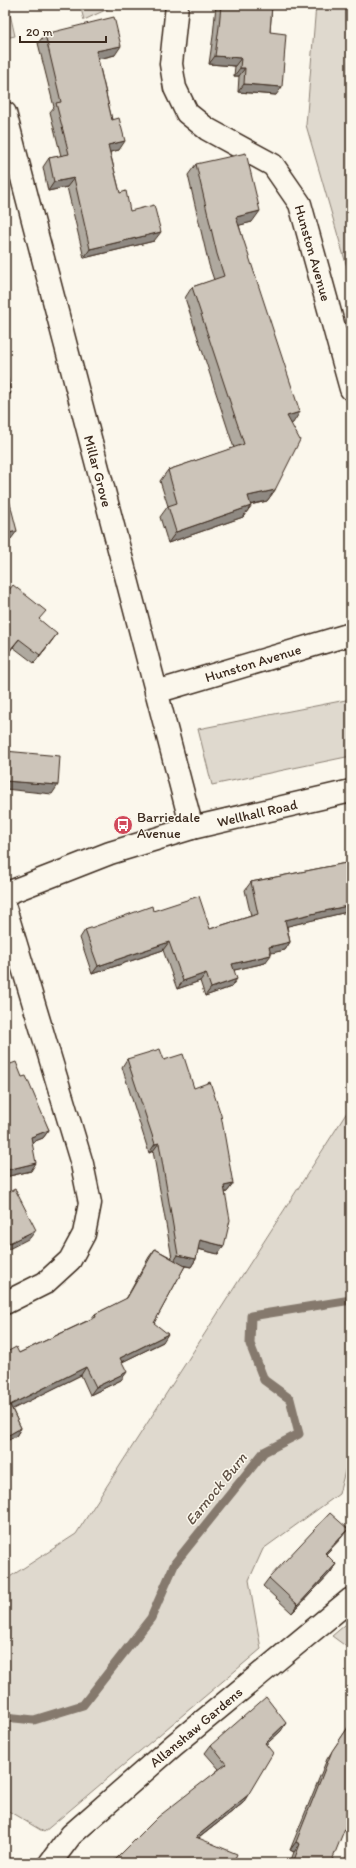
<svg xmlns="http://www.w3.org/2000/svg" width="356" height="1868" font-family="Itim,sans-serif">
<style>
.green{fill:#dfd9ce;stroke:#8d8276}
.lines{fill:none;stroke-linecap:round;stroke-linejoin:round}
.stream{stroke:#85796d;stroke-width:9}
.minor-casing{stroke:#3b2a1e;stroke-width:25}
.tertiary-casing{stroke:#3b2a1e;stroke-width:25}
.minor{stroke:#fbf7ec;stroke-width:22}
.tertiary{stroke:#fbf7ec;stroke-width:22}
.wall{fill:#afa99f;stroke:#3b2a1e}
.shaded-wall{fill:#8f8982;stroke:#3b2a1e}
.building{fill:#ccc4b9;stroke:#3b2a1e}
.labels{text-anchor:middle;stroke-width:3;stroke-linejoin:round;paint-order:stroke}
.street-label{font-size:14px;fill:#3b2a1e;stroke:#fbf7ec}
.poi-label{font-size:14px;fill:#3b2a1e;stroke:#fbf7ec;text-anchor:start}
.water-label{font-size:15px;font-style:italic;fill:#605246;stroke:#fbf7ec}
</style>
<rect width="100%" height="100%" fill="#fbf7ec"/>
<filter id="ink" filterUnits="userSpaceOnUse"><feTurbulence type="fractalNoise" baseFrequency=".025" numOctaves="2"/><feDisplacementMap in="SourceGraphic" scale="8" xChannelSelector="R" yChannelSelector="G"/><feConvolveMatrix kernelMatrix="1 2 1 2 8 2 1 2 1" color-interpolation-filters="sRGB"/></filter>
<g filter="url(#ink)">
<path class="green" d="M5,5H8L15,36L5,38Z
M80,5H116L84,20Z
M316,5H351V281L306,125Z
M351,699V756L212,785L198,729Z
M351,1106V1448L339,1494L263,1549L249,1580L261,1649L44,1832L5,1809V1580L76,1534Z
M351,1620V1650L332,1636Z"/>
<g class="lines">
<path class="stream" d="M5,1717L34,1720L83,1705L151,1618L175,1563L264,1452L299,1434L290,1399L264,1380L250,1344L251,1316L351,1300"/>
<g class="minor-casing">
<path id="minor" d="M177,5L171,64L175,88L187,113L207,129L273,165L300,204L351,389
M5,113L192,828
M156,692L351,634
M5,908L82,1164L90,1203L84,1234L70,1260L45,1283L5,1303
M50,1863L71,1835L174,1745L351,1599"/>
</g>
<g class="tertiary-casing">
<path id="tertiary" d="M5,894L110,853L192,828L351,791"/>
</g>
<use href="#minor" class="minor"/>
<use href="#tertiary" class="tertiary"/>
</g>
<path class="wall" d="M216,5H272L270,32L276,95L238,92L239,76H234L235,66L209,64L213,36Z
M45,34L115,55L98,59L119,150L110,152L120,193L130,211L154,241L84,258L67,187L48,191L43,167L49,158L61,156L50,112L54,107L38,43Z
M196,164L252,222L239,225L293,423H291L275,490L267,501L250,505L251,506L243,517L168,543L160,517L168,506L160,481L168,470L234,448L185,298L192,287L214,280L209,265L188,175Z
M5,595L40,620L51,642L34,663L13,647Z
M351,862V911L287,926L290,942L285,950L270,953L265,963L234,970L231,987L205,996L200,981L177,989L163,950L92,974L80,938L85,930L153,911L210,929L251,916L245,890L251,882Z
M127,1059L164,1060L194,1088L233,1184L227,1192L225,1193L224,1246L218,1254L198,1249L196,1259L191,1267L185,1266L154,1323L163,1342L122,1362L121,1380L90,1395L81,1375L12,1409L21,1428L16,1436L5,1442L19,1353L91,1319L95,1314L126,1299L149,1257L155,1249L172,1258L153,1151L149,1153L122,1067Z
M5,1066L22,1077L49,1130L43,1138L32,1142L31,1171L5,1177Z
M342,1537L326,1554L331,1572L292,1613L263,1586L269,1578Z
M351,1723L331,1863H290L294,1852L290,1850L327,1759Z
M281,1731L266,1744L243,1803L199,1838L112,1863L219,1769L205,1753L211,1745Z"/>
<path class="shaded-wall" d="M121,46L115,55L90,61L96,51Z
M215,56L241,58L235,66L209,64Z
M240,68H245L239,76H234Z
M244,84L282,87L276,95L238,92Z
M125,141L119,150L102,154L108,145Z
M74,178L67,187L48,191L54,182Z
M260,211L252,222L229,228L236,217Z
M161,232L154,241L84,258L90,249Z
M11,393L6,399L5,400V394Z
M300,412L293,423L279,427L287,416Z
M275,490L267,501L240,507L248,496Z
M251,506L243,517L168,543L176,532Z
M17,531L11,539L5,540V534Z
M57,634L51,642L34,663L40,655Z
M19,639L13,647L5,658V656Z
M5,781L58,785L52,794L5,789Z
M351,905V911L280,928L285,920Z
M169,942L163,950L92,974L98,966Z
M290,942L285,950L263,955L269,947Z
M271,955L265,963L226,972L232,964Z
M206,973L200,981L177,989L183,981Z
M237,979L231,987L205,996L211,988Z
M49,1130L43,1138L25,1145L31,1137Z
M159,1143L153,1151L149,1153L155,1144Z
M36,1163L31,1171L5,1177V1172L7,1170Z
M233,1184L227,1192L218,1194L224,1186Z
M36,1230L30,1238L5,1251V1245Z
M200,1240L224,1246L218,1254L194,1248Z
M178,1255L196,1259L191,1267L173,1263Z
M168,1334L163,1342L114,1366L120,1358Z
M86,1367L81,1375L5,1413L10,1405Z
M127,1372L121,1380L90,1395L96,1387Z
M21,1428L16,1436L5,1442V1437Z
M348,1529L342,1537L319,1561L325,1553Z
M336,1564L331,1572L292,1613L298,1605Z
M286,1723L281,1731L259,1751L265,1743Z
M248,1795L243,1803L191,1844L196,1837Z
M296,1842L300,1844L294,1852L290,1850Z"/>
<path class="building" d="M221,5H272L270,32L286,34L282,87L244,84L245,68H240L241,58L215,56L219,27Z
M114,17L121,46L96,51L112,120L119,118L125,141L108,145L120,193L126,191L130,211L154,205L161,232L90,249L74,178L54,182L49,158L69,154L56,103L61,102L45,34Z
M246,153L260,211L236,217L300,412L287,416L300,440L275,490L248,496L251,506L176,532L168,506L177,503L168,470L244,444L192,287L224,276L217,254L196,164Z
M5,366L11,393L5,394Z
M5,484L17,531L5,534Z
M13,585L46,611L39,619L57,634L40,655L19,639L5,656V595Z
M5,751L60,756L58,785L5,781Z
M351,862V905L285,920L290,942L269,947L271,955L232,964L237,979L211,988L206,973L183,981L169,942L98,966L85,930L152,906L153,911L199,896L210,929L258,914L251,882Z
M160,1049L164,1060L183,1054L194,1088L210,1082L221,1115L233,1184L224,1186L230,1220L224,1246L200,1240L196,1259L178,1255L159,1143L155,1144L127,1059Z
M16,1062L22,1077L26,1076L49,1130L31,1137L36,1163L7,1170L5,1161V1066Z
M15,1189L36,1230L5,1245V1194Z
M155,1249L185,1266L154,1323L168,1334L120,1358L127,1372L96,1387L86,1367L10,1405L21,1428L5,1437V1353L16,1347L19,1353L96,1317L95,1314L127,1298Z
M330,1513L348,1529L325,1553L336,1564L298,1605L269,1578Z
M266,1697L286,1723L265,1743L273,1753L248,1795L196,1837L237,1854L233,1863H112L158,1817L226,1764L211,1745Z
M351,1723V1813L331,1863H293L300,1844L296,1842L332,1751Z"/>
</g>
<defs>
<g id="bus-disc" transform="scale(1)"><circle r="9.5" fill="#d1495b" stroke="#fbf7ec"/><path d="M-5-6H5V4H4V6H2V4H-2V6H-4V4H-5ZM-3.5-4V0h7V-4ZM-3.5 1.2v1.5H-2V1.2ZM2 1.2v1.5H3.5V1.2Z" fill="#fff"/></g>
</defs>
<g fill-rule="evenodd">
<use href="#bus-disc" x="123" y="825"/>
</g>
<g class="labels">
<g class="street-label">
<text transform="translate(313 253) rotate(74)" y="5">Hunston Avenue</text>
<text transform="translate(98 471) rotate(75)" y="5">Millar Grove</text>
<text transform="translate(253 663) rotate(-17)" y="5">Hunston Avenue</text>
<text transform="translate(257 813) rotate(-13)" y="5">Wellhall Road</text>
<text transform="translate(196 1727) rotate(-40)" y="5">Allanshaw Gardens</text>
</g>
<g class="poi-label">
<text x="137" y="822">Barriedale<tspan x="137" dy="16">Avenue</tspan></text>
</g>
<g class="water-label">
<text transform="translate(216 1489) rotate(-51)" y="5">Earnock Burn</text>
</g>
</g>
<rect width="356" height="1868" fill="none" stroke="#fbf7ec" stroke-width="20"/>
<rect x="10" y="10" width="336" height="1848" fill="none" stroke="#3b2a1e" stroke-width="1.5" filter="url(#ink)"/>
<path d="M20 36v6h86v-6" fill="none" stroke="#3b2a1e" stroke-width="2"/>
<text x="26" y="36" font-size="12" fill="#3b2a1e" stroke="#fbf7ec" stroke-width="3" paint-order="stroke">20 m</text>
</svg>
